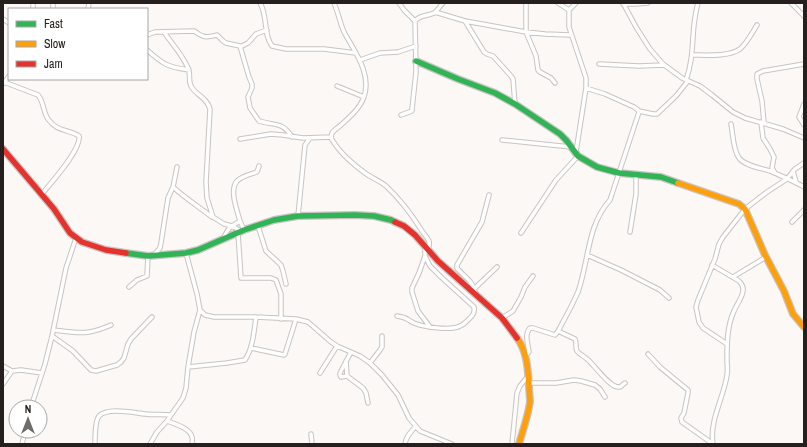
<svg xmlns="http://www.w3.org/2000/svg" width="807" height="447" font-family="'Archivo Narrow',sans-serif">
<style>
.lines{fill:none;stroke-linecap:round;stroke-linejoin:round}
.street-casing{stroke:#c8c4c2;stroke-width:5.5}
.fast-casing{stroke:#c8c4c2;stroke-width:8}
.slow-casing{stroke:#c8c4c2;stroke-width:8}
.jam-casing{stroke:#c8c4c2;stroke-width:8}
.street{stroke:#fefefe;stroke-width:3.5}
.fast{stroke:#30b455;stroke-width:5.5}
.slow{stroke:#ff9f0a;stroke-width:5.5}
.jam{stroke:#e5322d;stroke-width:5.5}
</style>
<rect width="100%" height="100%" fill="#fbf8f6"/>
<g class="lines">
<g class="street-casing">
<path id="street" d="M33,3V9
M260,3C268,16 263,34 272,46L286,49H324L356,53
M334,3C338,12 340,23 344,32C354,51 372,73 364,97C360,108 350,117 341,125C339,127 334,130 332,133C331,136 331,139 333,141C339,152 355,166 365,173C372,178 380,181 386,186C400,199 412,215 422,231C424,234 427,237 429,241C430,244 429,247 428,250
M399,3L404,10L415,21
M526,3V32L536,56L538,70L540,72L551,78L555,83
M558,3L569,10
M623,3L636,27L650,49L663,64L682,78L700,86L712,95L733,112L745,118L783,129L804,138
M791,3L804,16
M623,4H635L648,3
M53,9V3
M88,9L89,3
M435,12L465,21L526,32L545,34L570,35
M3,19L9,23
M465,21L484,52L487,54L493,56L511,76L513,79L515,104
M164,32C172,44 182,54 188,68C191,73 188,80 191,86C195,95 207,97 210,109L206,182L207,198L213,217L224,224L232,226L240,221L244,230
M147,35L155,32L194,31C198,33 199,35 203,36C207,38 213,36 217,35L223,41L226,43L240,46H242L248,43L256,34L267,30
M240,46L249,77L252,84V88L248,97L250,108L259,121C275,126 282,121 292,137
M147,50C163,64 167,67 189,70
M692,55C705,55 729,57 740,49C747,43 752,33 757,25
M360,60L380,53L398,52L416,46
M599,64L639,66L664,65
M686,80C693,61 692,44 694,25C695,17 696,10 698,3
M4,82L38,95C44,102 43,112 48,119C57,132 68,129 79,136C82,149 50,184 42,194
M4,83L9,76
M337,86L364,97
M804,104L799,117L804,125
M639,111L653,114H657L676,96L688,81
M401,115L412,111V109L416,72L415,21C421,14 426,17 434,13C437,11 440,6 443,3
M761,122L763,138L770,149L774,157L772,168L775,173
M764,123L762,101L757,79V74L763,71L804,64
M731,124C733,134 733,150 739,158C745,166 761,168 770,171C781,176 794,181 804,187
M240,139L271,134L283,135L303,138L331,137
M502,140L571,147
M576,152L586,88V78L569,27V10L576,3
M177,167L173,187C185,198 199,207 212,217
M793,171L796,182
M298,216L305,145L310,138
M240,221C237,210 229,190 237,181C242,176 251,174 257,172L259,166
M792,222L804,210
M258,226L266,251L281,265L283,271L286,284
M630,232L636,194V174
M238,233L241,278H271L276,280L281,294V319
M521,233L556,180L578,156
M224,239C225,233 227,230 232,226L241,231
M186,253L197,294L200,310L205,315L214,317H256L296,319L308,322L331,342L337,346L360,356L370,363L382,375L398,395L409,418L420,431L452,444
M154,255L160,248L161,243L168,198L173,187
M587,255L621,270L660,290L669,298
M425,256L419,273L412,288V292L418,311L430,327
M712,265L739,281C749,290 738,301 734,311C727,326 727,343 727,360C727,365 728,370 727,375C724,397 709,421 713,444
M733,277L766,257
M129,287L137,280L147,276L148,256
M475,288L497,267
M475,294C475,282 463,276 457,268V265L475,234L482,222L489,195
M397,316C407,317 406,319 414,323C423,327 451,331 460,326C463,325 465,323 468,320C472,316 475,314 474,307L441,277L430,266L425,256V246
M502,318L513,311L521,297L525,287L533,276
M53,330C65,331 78,334 89,332C97,331 104,328 111,325
M558,331L575,339C577,343 575,348 577,351C579,354 584,356 587,359C594,364 610,389 620,387C622,386 623,384 625,383
M52,336L73,351L91,370L96,371L117,365L121,362L124,358L128,344L131,339L152,317
M727,344L703,328L699,322L696,307L698,300L715,259L719,244L723,237L745,209L767,192L787,179L795,169L804,163
M251,348L284,355L285,354L296,319
M351,352L340,373V375L341,377L347,376L363,388L366,393L368,403
M648,354L660,367L688,390V393L684,413L681,418L682,422L713,444
M525,356L529,352C528,343 524,335 530,328H533L555,335C559,331 561,325 564,320C569,311 574,301 578,292C589,261 587,225 610,200L639,112L638,110L634,107L605,94L586,88
M346,361L347,376
M370,363L380,350L382,347V336
M3,366L12,371
M188,367L227,363L245,360C253,348 254,331 256,317
M320,373L337,346
M529,383H556L574,380L581,381L595,385L600,389L605,397
M3,384L12,371L21,370L42,373
M31,407L45,364L52,336L66,268L76,238
M167,421C175,424 190,428 192,437C193,438 192,443 192,444
M311,434L312,444
M22,444L25,431
M95,444C95,437 95,421 99,416C108,407 134,413 145,414C154,415 162,414 171,415
M150,444L157,432L167,421L171,415L183,398L186,388L188,367L194,332L200,310
M405,444C406,436 411,432 416,426
M512,444L517,393L520,386L528,376"/>
</g>
<g class="fast-casing">
<path id="fast" d="M416,61L458,79L495,93L515,104L560,134L566,140L578,156L597,167L619,173L661,177L678,183
M126,253L148,256L186,253L198,250L244,230L274,220L298,216L355,215L374,216L391,220L395,222"/>
</g>
<g class="slow-casing">
<path id="slow" d="M678,183L739,204L745,209L765,255L784,291L793,314L804,327
M517,338C527,351 528,370 529,386C529,391 530,397 530,402C528,416 523,430 519,444"/>
</g>
<g class="jam-casing">
<path id="jam" d="M3,149L54,209L70,233L82,242L106,250L126,253
M395,222L404,226L415,235L438,261L502,318L517,338"/>
</g>
<use href="#street" class="street"/>
<use href="#fast" class="fast"/>
<use href="#slow" class="slow"/>
<use href="#jam" class="jam"/>
</g>
<rect width="807" height="447" fill="none" stroke="#25201d" stroke-width="8"/>
<rect x="8" y="8" width="140" height="72" fill="#ffffff" stroke="#a8a6a5"/>
<rect x="16" y="21" width="20" height="6" fill="#30b455" stroke="#a8a6a5"/>
<text x="44" y="28" font-size="12" fill="#25201d">Fast</text>
<rect x="16" y="41" width="20" height="6" fill="#ff9f0a" stroke="#a8a6a5"/>
<text x="44" y="48" font-size="12" fill="#25201d">Slow</text>
<rect x="16" y="61" width="20" height="6" fill="#e5322d" stroke="#a8a6a5"/>
<text x="44" y="68" font-size="12" fill="#25201d">Jam</text>
<g transform="translate(28 419)"><circle r="19" fill="#ffffff" stroke="#a8a6a5"/>
<path d="M0-3L7 15L0 10L-7 15Z" fill="#706c69"/>
<text y="-6" font-size="11" font-weight="bold" text-anchor="middle" fill="#25201d">N</text>
</g>
</svg>
